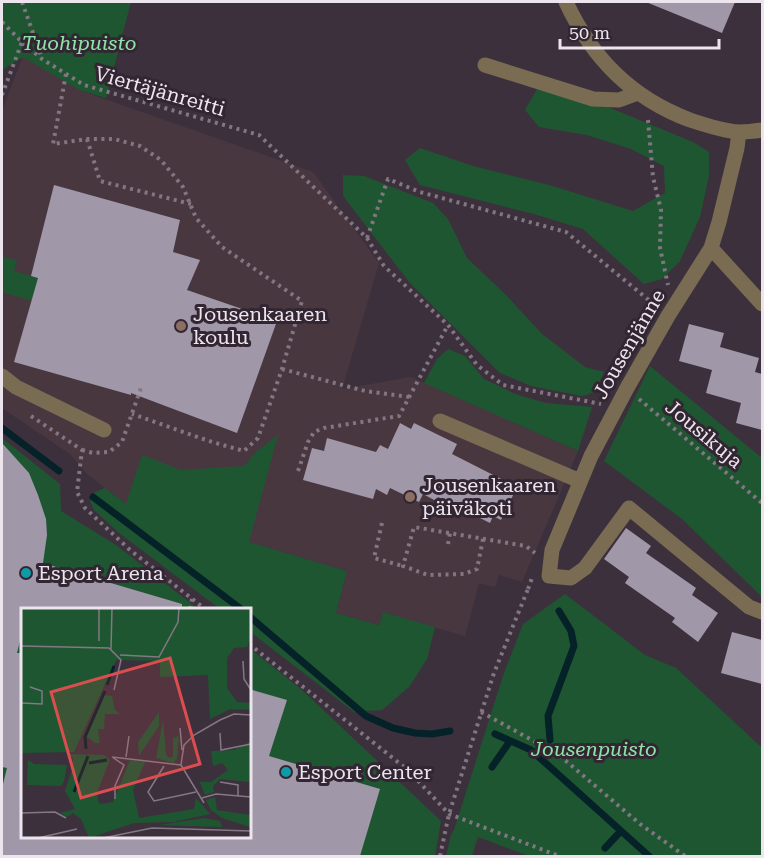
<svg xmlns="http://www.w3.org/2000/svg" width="764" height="858" font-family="'Roboto Serif',serif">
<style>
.education{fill:#493740}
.green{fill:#1f5632}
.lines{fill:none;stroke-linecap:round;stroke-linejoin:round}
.stream{stroke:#052228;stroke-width:7}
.building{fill:#a097a9}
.path{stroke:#817681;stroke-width:4;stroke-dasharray:3 4.5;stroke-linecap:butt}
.minor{stroke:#796c53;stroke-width:15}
.education-dot{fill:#8d6e63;stroke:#332633;stroke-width:2}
.culture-dot{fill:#0f9aa8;stroke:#332633;stroke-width:2}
.labels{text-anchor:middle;stroke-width:6;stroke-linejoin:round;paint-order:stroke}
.park-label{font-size:20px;font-style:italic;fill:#8ee3a6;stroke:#332633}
.street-label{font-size:20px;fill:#ede5ed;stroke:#332633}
.poi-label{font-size:20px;fill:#ede5ed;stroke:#332633;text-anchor:start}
.inset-river{fill:none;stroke:#052228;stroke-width:3}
.inset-road{fill:none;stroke:#837883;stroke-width:1.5}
.view{fill:#db4e4f;fill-opacity:0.15;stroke:#db4e4f;stroke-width:3}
.inset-edge{fill:none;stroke:#ede5ed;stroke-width:3}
</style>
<rect width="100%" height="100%" fill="#3d303d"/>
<path class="education" d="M23,56L79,90L313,172L379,263L342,389L411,377L578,451L522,582L499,575L495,587L479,583L465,636L383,612L379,625L336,613L347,571L249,542L126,504L87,474L70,454L2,408V111Z"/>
<path class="green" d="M2,2H131L106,98L79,90L23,57L2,70Z
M537,89L603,105L693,142L709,152V176L700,217L680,261L662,279L644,284L583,229L534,214L420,185L405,160L420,148L473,166L549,185L633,211L665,193L664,166L631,149L587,135L539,127L525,110Z
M343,175L364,176L433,203L448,219L467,258L505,294L542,334L585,367L604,372L595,392L582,396L531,386L500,373L409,282L343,196Z
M2,257L17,260L14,271L38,278L32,301L2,292Z
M448,349L465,356L484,379L515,394L546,403L592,407L578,451L424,383L437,359Z
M650,366L762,458V597L682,519L604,461Z
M278,435L249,542L347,571L336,613L379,625L383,612L435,627L427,659L409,687L382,710L354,712L249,631V609H220L119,533L94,510L90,501L95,492L105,488L126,504L142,455L181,470L244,466L257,451Z
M2,438L60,484L61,511L116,545L198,609H22V836H249V648L302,690L441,821L435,856H2Z
M565,594L645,655L676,668L759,745L762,746V856H529L478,837L472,856H446L451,835L454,830L503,676L523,624Z"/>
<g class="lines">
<path class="stream" d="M2,428L59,471
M93,497L241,609
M249,616L366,716L393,728L415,733L432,734L450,731
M495,734L531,750L649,856
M550,740L548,716L574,646L571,631L559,611
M492,767L510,741
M605,848L621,831"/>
</g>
<path class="building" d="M646,2H735L722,33Z
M54,185L180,220L173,252L200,260L187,290L277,321L237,433L131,393V395L14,362L38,278L31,276Z
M689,324L724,333L720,347L759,358L755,372L762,374V430L736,423L741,403L706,393L712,370L679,361Z
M400,423L411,429L414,423L457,444L452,454L517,487L501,520L493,516L490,523L438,497L436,501L423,494L419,502L390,488L387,495L376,489L373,499L303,480L312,448L324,451L327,438L376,452L380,445L388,449Z
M2,443L29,473L38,495L46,519L47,535L43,563L182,604V609H22V633L17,653H22V836H249V689L287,700L269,756L380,789L360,856H2V788L7,768L2,767Z
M626,528L651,546L646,553L696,588L692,595L718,613L698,642L672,622L675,618L625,583L629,577L604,559Z
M732,632L762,640V684L721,673Z"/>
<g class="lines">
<path class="path" d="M22,2L42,58
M2,22L22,42L42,59L84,85L259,135L367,238L384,266L448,325L477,365L503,385L601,404
M66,74L53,144L87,139H114L140,146L161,160L183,187L196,218L222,247L302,301L282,369L258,438L244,451L212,442L132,414
M2,95L22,42L33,33
M648,120L653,177L661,210L660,248L668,285
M87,139L100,181L191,204
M367,238L388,179L420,192L566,232L656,306
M282,369L365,391L409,397
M639,399L762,503
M31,416L82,450L77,492L85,508L130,550L205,609
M82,450L93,453L109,452L122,442L142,385
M298,471L308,442L314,432L324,428L399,416L448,325
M382,523L374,558L403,566
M483,539L477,569L464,574L428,575L403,566L414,527L526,546L535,553
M448,544L450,533
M528,589L532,578
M190,609L192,599
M249,644L408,770L449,814L559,856
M481,712L559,755L640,824L685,856
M440,856L449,814L494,673L528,589"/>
<path class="minor" d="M566,2C592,58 631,98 690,120C705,125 723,131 739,132C747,132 755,131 762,130
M485,65L593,99L619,100L638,93
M739,132L737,148L719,222L711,248L668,316L627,388L591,456L552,550L549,576L571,578L585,568L629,508L749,607L762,612
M711,248L762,304
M2,376L16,387L104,430
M440,421L580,481"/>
</g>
<g class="education-dot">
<circle cx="181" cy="326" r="6"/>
<circle cx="410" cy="497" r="6"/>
</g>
<g class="culture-dot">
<circle cx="26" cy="573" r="6"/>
<circle cx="286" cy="772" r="6"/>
</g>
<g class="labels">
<g class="park-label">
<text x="79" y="50">Tuohipuisto</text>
<text x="594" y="756">Jousenpuisto</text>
</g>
<g class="street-label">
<text transform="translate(160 91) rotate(16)" y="7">Viertäjänreitti</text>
<text transform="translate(629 344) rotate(-60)" y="7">Jousenjänne</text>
<text transform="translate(704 434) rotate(40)" y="7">Jousikuja</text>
</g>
<g class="poi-label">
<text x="193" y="321">Jousenkaaren<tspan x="193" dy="23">koulu</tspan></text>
<text x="422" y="492">Jousenkaaren<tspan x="422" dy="23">päiväkoti</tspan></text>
<text x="38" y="580">Esport Arena</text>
<text x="298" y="779">Esport Center</text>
</g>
</g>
<g transform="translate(21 608)">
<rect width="230" height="230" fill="#3d303d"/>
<path d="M0,0H229V31L226,39L213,40L206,50V80L216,94L229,95V102L209,101L189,111L187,67L139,69V53L95,52L53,144L0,145ZM84,83V87L91,88L94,102L99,106H84L83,121H77L79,135H74L64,127ZM138,104V118L118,148L117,134ZM142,112L145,146L148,150L152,148V130L158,128L156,151L152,155L135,150ZM229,134V174L199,171L192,178L193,184L184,187L179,174H190L207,162L201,155L192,158L190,143L213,142ZM47,146L83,147L89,152L76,184L78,196L92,194L109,152L124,154L112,182L118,210L173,201L175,190L189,206L152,214L113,215L68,230L60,211L52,205L46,209L39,205L54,201L44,183L51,162L52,150ZM7,152L13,156L46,157L43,173L40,178L6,177ZM194,189L196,202L229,207V219L201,210L190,202L185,192ZM183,210L199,213L201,219L139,217Z" fill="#1f5632"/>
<path class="inset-river" d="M86,77L93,58M65,141L64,129L84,83M68,155L86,152M53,184L67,148"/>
<path class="inset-road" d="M78,33V0M0,38L88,40L100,52L93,82M90,41L91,0M99,47L138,49L157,14L158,0M222,53L223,71L230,82M0,95L21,96V83L9,79M159,120L161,142M199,125L200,142L230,136M91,149L160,157M91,149L103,157L94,178V191M105,149L108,128M143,158L127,184L133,193L175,184M199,174L217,177V188M181,190L195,186L230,189M183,195L160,157L163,137L173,127L199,112L213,106L230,107M0,205L34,204L45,210M17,230L56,221M82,230L131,220L230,223"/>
<path class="view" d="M149,50L179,156L60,190L30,84Z"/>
<rect width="230" height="230" class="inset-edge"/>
</g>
<rect width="764" height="858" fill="none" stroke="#ede5ed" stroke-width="6"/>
<path d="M560 39v9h159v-9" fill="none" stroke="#ede5ed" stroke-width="3"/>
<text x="569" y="39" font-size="18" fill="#ede5ed" stroke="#332633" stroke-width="4.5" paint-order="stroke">50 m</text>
</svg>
